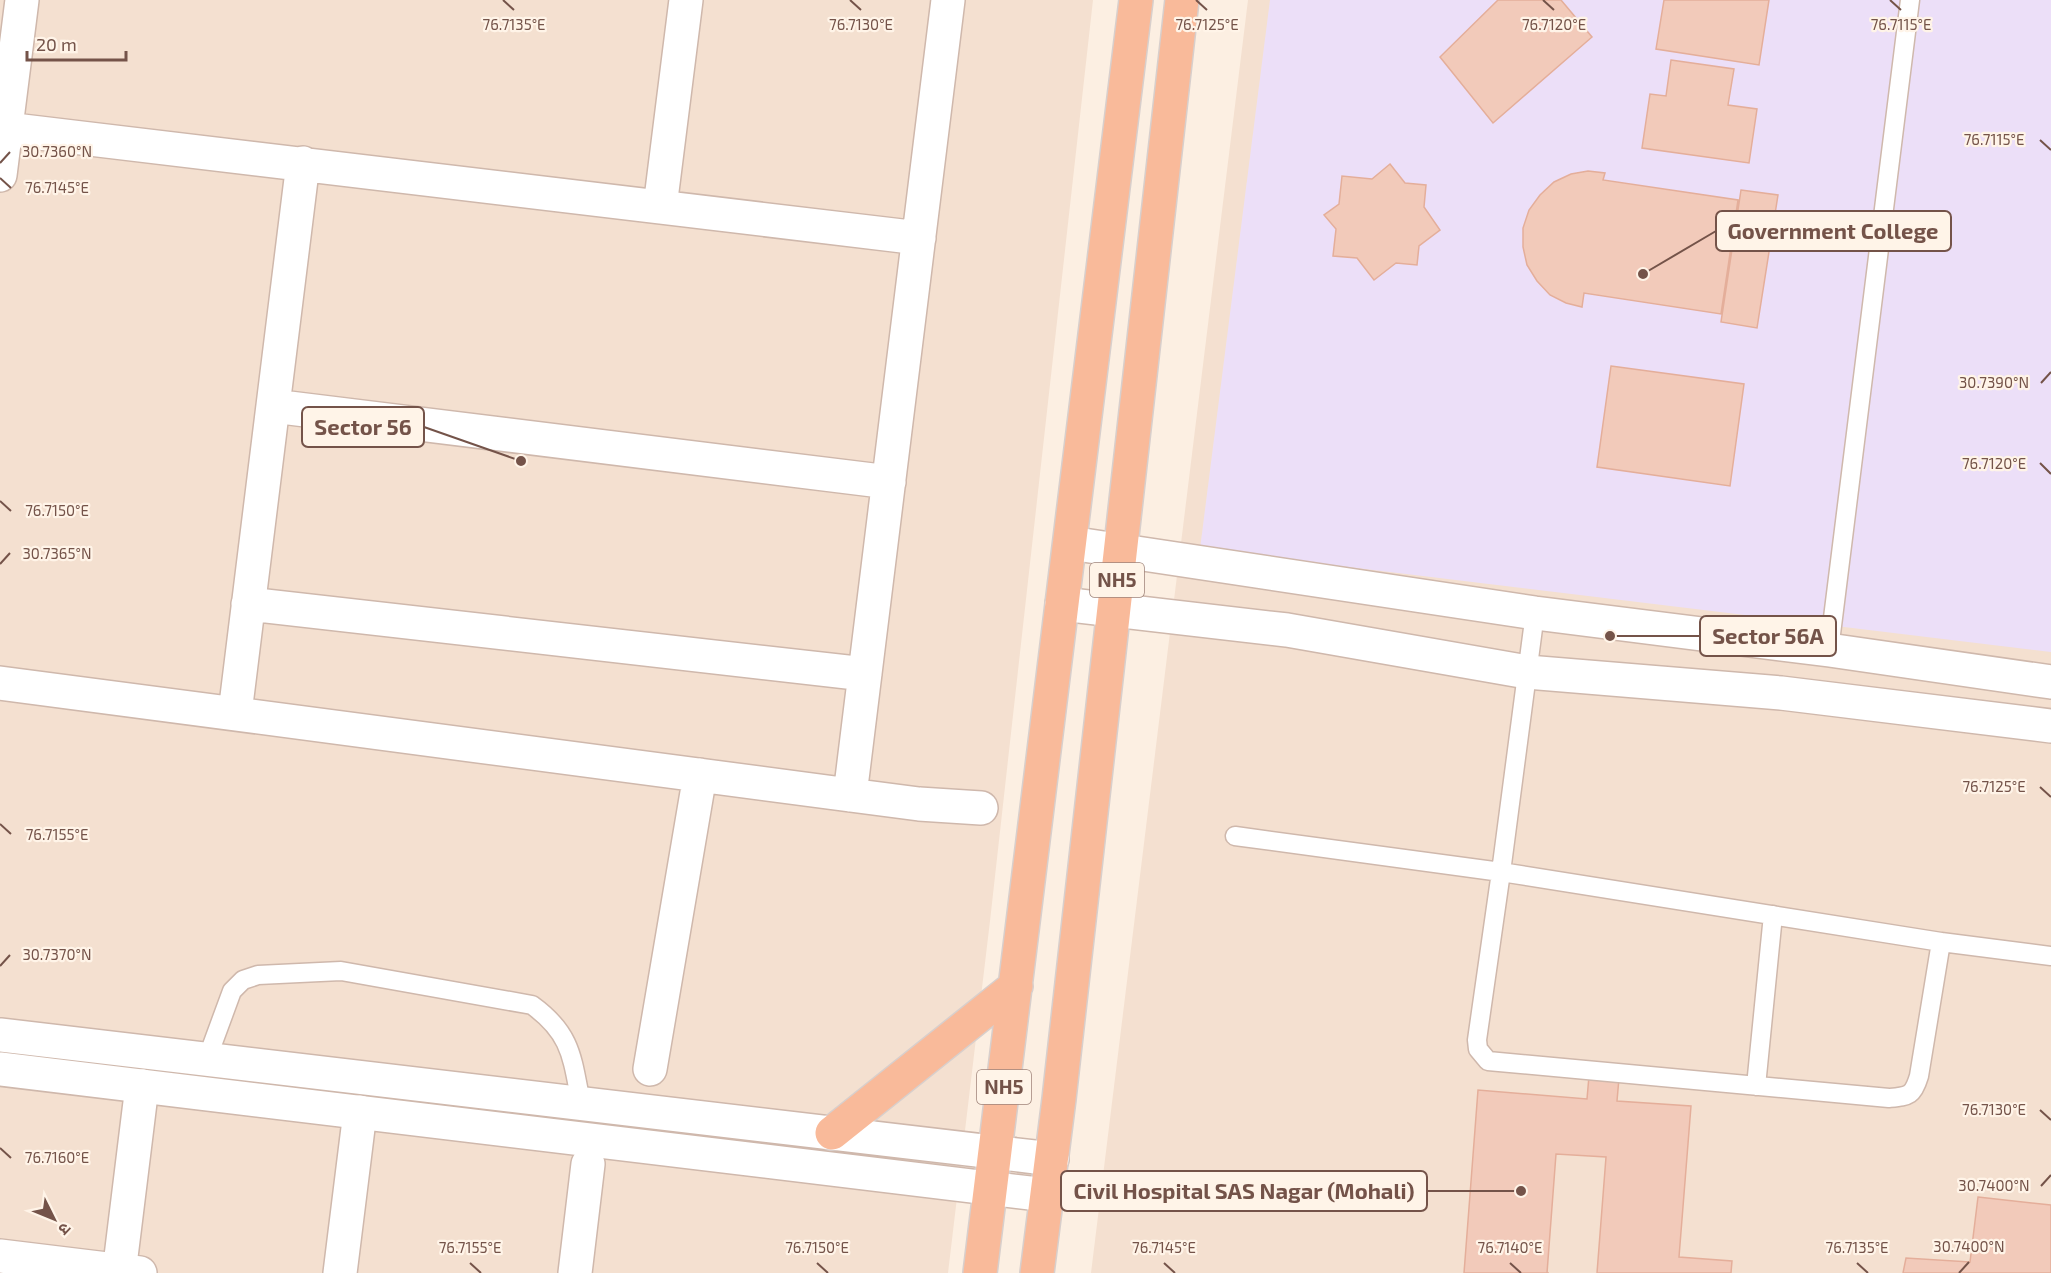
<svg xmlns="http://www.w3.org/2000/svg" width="2051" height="1273" font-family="'Exo 2','Noto Sans Devanagari',sans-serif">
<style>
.residential{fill:#f4e0d0}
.education{fill:#ecdff8}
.building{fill:#f2caba;stroke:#e4ae9a;stroke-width:1.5}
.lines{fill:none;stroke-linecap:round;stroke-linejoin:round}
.service-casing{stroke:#cfb8ac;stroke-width:21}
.minor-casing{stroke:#cfb8ac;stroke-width:36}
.tertiary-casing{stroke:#cfb8ac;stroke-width:36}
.trunk-casing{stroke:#d8cfcc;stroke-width:36}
.service{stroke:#fff;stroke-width:18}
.minor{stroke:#fff;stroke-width:33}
.tertiary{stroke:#fff;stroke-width:33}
.trunk{stroke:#f9ba9a;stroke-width:33}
.ticks{fill:none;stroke:#745349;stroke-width:2}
.labels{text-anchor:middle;stroke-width:4.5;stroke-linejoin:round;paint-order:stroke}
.shield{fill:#fff4e8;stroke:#9e8379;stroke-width:1.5}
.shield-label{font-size:20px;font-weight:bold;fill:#745349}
.ticks-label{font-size:15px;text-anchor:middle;fill:#745349;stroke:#fff4e8;stroke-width:4.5;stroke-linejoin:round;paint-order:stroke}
.leader{fill:none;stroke:#745349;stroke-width:2}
.callout-dot{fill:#745349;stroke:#fff4e8;stroke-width:2}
.callout{fill:#fff4e8;stroke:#745349;stroke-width:2}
.callout-label{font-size:22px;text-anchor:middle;font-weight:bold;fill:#745349}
</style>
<rect width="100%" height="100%" fill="#fcefe2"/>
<path class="residential" d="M0,0H1093L990,921L948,1273H0Z
M1248,0H2051V1273H1091Z"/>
<path class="education" d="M1270,0H2051V652L1200,549Z"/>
<path class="building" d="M1498,0H1561L1592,37L1493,123L1440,57Z
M1664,0H1769L1759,65L1656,49Z
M1671,60L1734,69L1728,105L1757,109L1749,163L1642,148L1650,94L1666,96Z
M1390,164L1405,183L1426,185L1424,207L1440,230L1419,246L1417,265L1396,263L1374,280L1357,258L1333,256L1336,229L1324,215L1339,204L1342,176L1372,179Z
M1588,171L1605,173L1603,180L1738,200L1721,314L1584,293L1582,307L1566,303L1550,295L1537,281L1527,265L1523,247V228L1529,210L1540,195L1554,182L1571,174Z
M1741,190L1778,195L1757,328L1721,322Z
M1611,366L1744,384L1730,486L1597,467Z
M1589,1076L1619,1078L1617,1101L1691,1106L1679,1257L1732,1261L1731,1273H1597L1606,1157L1556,1154L1547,1273H1549H1464L1478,1090L1587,1099Z
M1978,1197L2051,1205V1273H1903L1906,1258L1970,1262Z"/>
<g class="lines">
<g class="service-casing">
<path id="service" d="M1829,650L1910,0
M1235,836L1501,872L1477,1040L1478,1049L1488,1061L1889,1098C1909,1096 1913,1096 1919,1076L1941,942L1501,872L1535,613
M1941,942L2051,956
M207,1059L232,991L243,980L258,975L341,971L532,1005C572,1034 572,1058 581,1103
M1756,1086L1773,915"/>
</g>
<g class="minor-casing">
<path id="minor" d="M6,129L919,238
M0,175L22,0
M660,207L686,0
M273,406L889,482
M1070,543L1535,613L1829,650L2051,682
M248,604L865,674
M1062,604L1287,630L1527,672L1781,693L2051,726
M0,683L850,795L919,804L981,808
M235,713L303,163
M850,795L948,0
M650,1069L700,775
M0,1256L140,1273
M119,1273L142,1086
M340,1273L360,1112
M575,1273L588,1164"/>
</g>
<g class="tertiary-casing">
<path id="tertiary" d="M0,1035L1052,1159
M0,1069L1047,1195"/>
</g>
<g class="trunk-casing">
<path id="trunk" d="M832,1133L1016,986
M980,1273L1136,0
M1037,1273L1059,1099L1182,0"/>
</g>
<use href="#service" class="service"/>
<use href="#minor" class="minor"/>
<use href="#tertiary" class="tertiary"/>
<use href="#trunk" class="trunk"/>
</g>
<path class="ticks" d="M503,0L514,10M850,0L861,10M1196,0L1207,10M1543,0L1554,10M1890,0L1901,10M2040,140L2051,150M0,163L10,152M0,178L11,188M2041,383L2051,372M2040,463L2051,474M0,501L11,511M0,564L10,553M2040,787L2051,797M0,824L11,834M0,966L10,955M2040,1110L2051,1120M0,1148L11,1158M2041,1186L2051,1175M470,1263L481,1273M817,1263L828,1273M1164,1263L1175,1273M1510,1263L1521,1273M1857,1263L1868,1273M1959,1273L1969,1262"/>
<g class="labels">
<g class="shield">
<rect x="1090" y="563" width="54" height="34" rx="4.5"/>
<rect x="977" y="1070" width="54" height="34" rx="4.5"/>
</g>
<g class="shield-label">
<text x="1117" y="587">NH5</text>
<text x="1004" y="1094">NH5</text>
</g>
</g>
<g class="ticks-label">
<text x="514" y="30">76.7135°E</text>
<text x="861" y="30">76.7130°E</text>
<text x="1207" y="30">76.7125°E</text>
<text x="1554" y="30">76.7120°E</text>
<text x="1901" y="30">76.7115°E</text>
<text x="1994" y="145">76.7115°E</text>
<text x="57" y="157">30.7360°N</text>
<text x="57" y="193">76.7145°E</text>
<text x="1994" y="388">30.7390°N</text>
<text x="1994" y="469">76.7120°E</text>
<text x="57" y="516">76.7150°E</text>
<text x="57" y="559">30.7365°N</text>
<text x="1994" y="792">76.7125°E</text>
<text x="57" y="840">76.7155°E</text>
<text x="57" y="960">30.7370°N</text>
<text x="1994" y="1115">76.7130°E</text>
<text x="57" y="1163">76.7160°E</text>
<text x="1994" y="1191">30.7400°N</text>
<text x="1969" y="1252">30.7400°N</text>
<text x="470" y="1253">76.7155°E</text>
<text x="817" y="1253">76.7150°E</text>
<text x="1164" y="1253">76.7145°E</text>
<text x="1510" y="1253">76.7140°E</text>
<text x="1857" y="1253">76.7135°E</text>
</g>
<path class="leader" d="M1643 274L1716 231M521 461L424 427M1610 636L1700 636M1521 1191L1427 1191"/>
<g class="callout-dot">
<circle cx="1643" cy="274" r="6"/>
<circle cx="521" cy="461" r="6"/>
<circle cx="1610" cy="636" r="6"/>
<circle cx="1521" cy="1191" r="6"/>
</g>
<g class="callout">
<rect x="1716" y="211" width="235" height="40" rx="6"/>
<rect x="302" y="407" width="122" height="40" rx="6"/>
<rect x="1700" y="616" width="136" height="40" rx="6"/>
<rect x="1061" y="1171" width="366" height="40" rx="6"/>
</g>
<g class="callout-label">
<text x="1833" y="239">Government College</text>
<text x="363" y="435">Sector 56</text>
<text x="1768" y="644">Sector 56A</text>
<text x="1244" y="1199">Civil Hospital SAS Nagar (Mohali)</text>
</g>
<g transform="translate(54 1219) rotate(133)" stroke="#fff4e8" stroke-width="4.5" paint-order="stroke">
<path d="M0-4.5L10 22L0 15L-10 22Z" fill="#745349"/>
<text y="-9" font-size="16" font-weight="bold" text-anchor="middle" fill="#745349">उ</text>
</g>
<path d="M27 51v9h99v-9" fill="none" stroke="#745349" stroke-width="3"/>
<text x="36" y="51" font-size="18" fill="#745349" stroke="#fff4e8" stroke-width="4.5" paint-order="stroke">20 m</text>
</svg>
